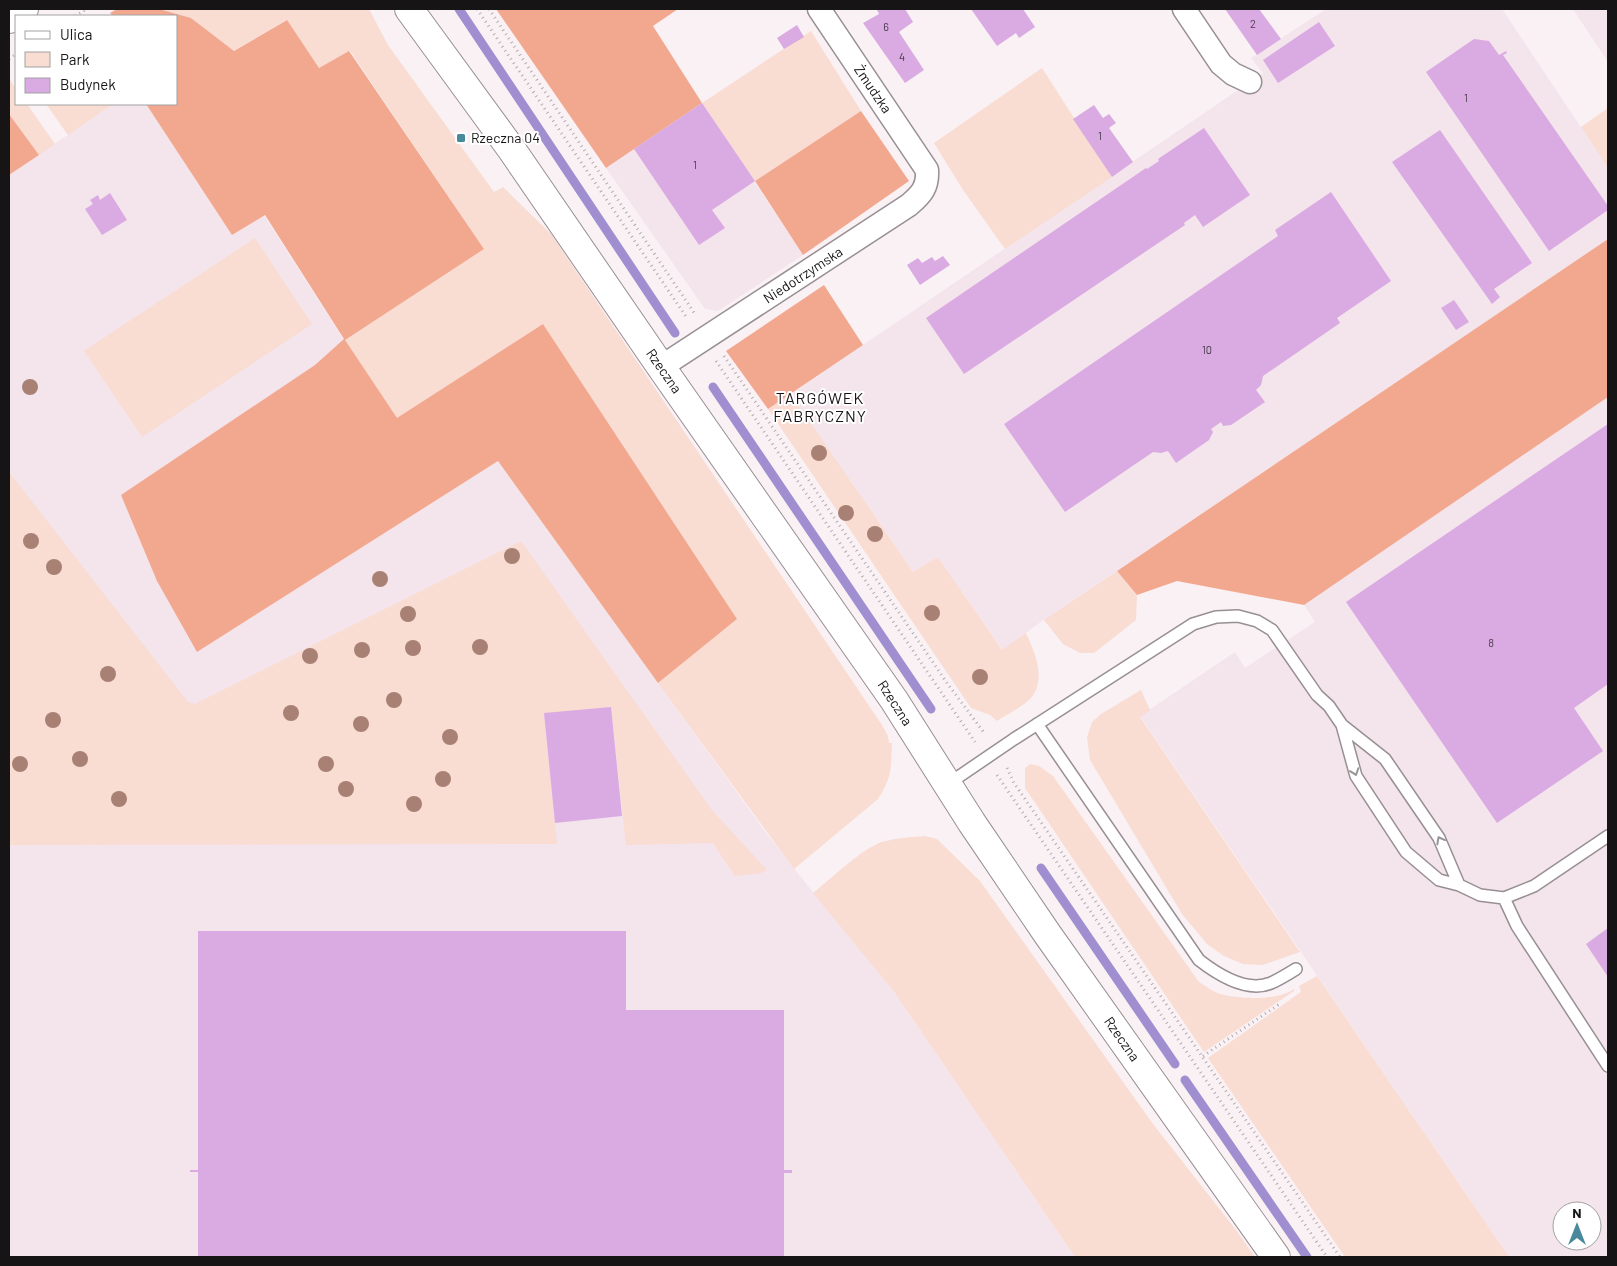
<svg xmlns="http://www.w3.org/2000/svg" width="1617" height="1266" font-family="Barlow,sans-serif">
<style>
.built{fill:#f4e4ec;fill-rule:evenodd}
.green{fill:#f9dcd2}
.forest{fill:#f2a88f}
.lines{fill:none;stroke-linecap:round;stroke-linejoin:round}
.stream{stroke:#a08fd0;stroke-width:9}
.building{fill:#daaae2}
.service-casing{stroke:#978f93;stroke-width:14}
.minor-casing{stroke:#978f93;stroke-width:25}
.tertiary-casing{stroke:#978f93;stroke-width:30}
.path{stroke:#b1aaad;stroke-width:3;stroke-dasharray:1 4;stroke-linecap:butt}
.service{stroke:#fff;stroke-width:11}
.minor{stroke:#fff;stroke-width:22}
.tertiary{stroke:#fff;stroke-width:28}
.tree{fill:#a88074}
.oneway{stroke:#979596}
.poi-dot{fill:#488a9c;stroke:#fff;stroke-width:2}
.labels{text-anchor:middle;stroke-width:4;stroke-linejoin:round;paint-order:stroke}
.number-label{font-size:11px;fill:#483a48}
.street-label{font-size:14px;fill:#171415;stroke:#fff}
.poi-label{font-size:14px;fill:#171415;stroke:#fff;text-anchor:start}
.quarter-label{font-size:16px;letter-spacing:1px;fill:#171415;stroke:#fff}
</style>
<rect width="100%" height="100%" fill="#faf1f5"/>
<path class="built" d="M1326,9H1502L1608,168V239L1035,626L1003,651L938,557L913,572L791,394L1250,82L1263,73L1251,58Z
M1573,9H1608V62Z
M702,103L803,255L718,311L705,309L606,168Z
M113,104H146L232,235L264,215L344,340L315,365L197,652L498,461L764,830L804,881L895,993L1075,1257H9V175Z
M1608,397V1257H1509L1140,716L1235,652L1245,668L1315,622L1304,605ZM1562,1211H1592V1241H1562Z"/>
<path class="green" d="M159,9H369L388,45L494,192L503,187L551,234L882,725L888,736L889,743H892C891,769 892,777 878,799L794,869L658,683L737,619L543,324L397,419L344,340L484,249L350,51L319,68L286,20L234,51L191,18Z
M811,31L861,111L755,181L702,103Z
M1042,68L1112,177L1005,249L963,190L934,143Z
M9,78L16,89V104H27L55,144L39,155L9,114Z
M46,104H113L68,135Z
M1608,108V168L1581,127Z
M255,238L312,324L142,437L84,351Z
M791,394L913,572L938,557L1002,650L1026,633C1035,652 1047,681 1030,699C1021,708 1007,714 997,721L990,715L971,708L768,409Z
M9,472L188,702L195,704L521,541L711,809L767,870L761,873L735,876L713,843L626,845L611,707L544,714L557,844L9,845Z
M1117,571L1137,595L1136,620L1094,653H1080L1063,644L1044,620Z
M1141,690L1150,710L1140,717L1300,952L1263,965L1243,964L1224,956L1207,944L1182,914L1090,760L1087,737L1092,722L1101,714Z
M1030,764L1039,766L1053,776L1199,982C1206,986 1213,992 1220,994C1238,999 1278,1001 1294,989V991L1204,1052L1025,788V768Z
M925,836L937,839L980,881L1153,1124L1236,1230L1255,1257H1075L895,993L813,893C831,879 861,849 882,842C896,838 911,837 925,836Z
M1317,976L1509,1257H1345L1208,1058L1301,992L1299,986Z"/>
<path class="forest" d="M117,9H159L191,18L234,51L287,20L319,68L349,51L484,249L345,340L397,418L543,324L737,619L658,683L498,461L197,652L157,581L121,495L315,365L344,339L265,215L232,235L146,104H176V16H113L110,13Z
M496,9H678L653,26L702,103L606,168Z
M861,111L909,181L803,255L755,181Z
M9,114L39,155L9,175Z
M1608,239V397L1304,605L1177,581L1137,595L1117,571Z
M824,285L863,345L768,409L726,351Z"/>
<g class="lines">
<path class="stream" d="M459,9L675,333
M713,387L931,709
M1041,868L1175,1064
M1185,1080L1307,1257"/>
</g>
<path class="building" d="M879,9H905L913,22L899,32L924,70L905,83L863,23L879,14L877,10Z
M971,9H1023L1035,27L1019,38L1016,33L997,46Z
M1225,9H1259L1281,39L1257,55Z
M1319,22L1335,46L1278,83L1263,60Z
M797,25L804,37L784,49L777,38Z
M1474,39L1489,41L1499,55L1506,51L1507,53L1503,55L1608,206V210L1549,251L1426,72Z
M702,103L755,181L712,210L725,228L699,245L634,149Z
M1094,105L1103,118L1109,114L1116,123L1109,128L1133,162L1112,177L1073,119Z
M1204,128L1250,195L1203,227L1195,215L1184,223L1185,225L964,374L926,318L1146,168L1147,169L1159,161L1158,159Z
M1440,130L1532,263L1494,289L1500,297L1492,304L1392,162Z
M1331,192L1391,281L1337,318L1340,323L1263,376L1261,385L1256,390L1265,402L1231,425L1223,426L1221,422L1211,429L1213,432L1209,440L1176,463L1168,451L1161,453L1153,452L1065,512L1004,424L1278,236L1275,230Z
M110,193L127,220L102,235L85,209L93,204L90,200L98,195L100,200Z
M943,256L950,265L920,285L907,265L918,258L922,263L932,257L935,261Z
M1454,300L1469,322L1456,330L1441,308Z
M1608,424V684L1574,708L1603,751L1497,823L1346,602Z
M611,707L622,816L555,823L544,713Z
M1608,928V977L1586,944Z
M198,931H626V1010H784V1170H792V1173H784V1257H198V1172H190V1170H198Z"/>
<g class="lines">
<g class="service-casing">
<path id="service" d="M1037,724L1199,960C1217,974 1247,993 1271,983C1280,979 1288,974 1296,969
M1342,725L1356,776L1406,852L1439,880L1459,885L1480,895L1504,898L1534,886L1608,836
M948,784L1014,739L1193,624L1216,617L1238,616L1257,621L1272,630L1317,695L1329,706L1342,725L1385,759L1439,838L1459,885
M1504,898L1517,926L1608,1066"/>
</g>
<g class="minor-casing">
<path id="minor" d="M1184,9L1221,64L1233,74L1250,82
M661,367L909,205C922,194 928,187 927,170L819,9"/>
</g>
<g class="tertiary-casing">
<path id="tertiary" d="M409,9L512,150L661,367L894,700L972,823L1048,935L1276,1257
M9,19L24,9"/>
</g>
<path class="path" d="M477,9L687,318
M489,9L695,314
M75,16L87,9
M9,59L16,54
M724,356L947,683L985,734
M716,361L975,742
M1007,768L1014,783L1340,1257
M997,775L1327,1257
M1203,1056L1281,1003"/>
<use href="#service" class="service"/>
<use href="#minor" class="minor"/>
<use href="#tertiary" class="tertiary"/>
</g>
<g class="tree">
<circle cx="30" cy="387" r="8"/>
<circle cx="819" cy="453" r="8"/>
<circle cx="846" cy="513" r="8"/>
<circle cx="875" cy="534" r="8"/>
<circle cx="31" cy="541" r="8"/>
<circle cx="512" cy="556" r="8"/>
<circle cx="54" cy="567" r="8"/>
<circle cx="380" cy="579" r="8"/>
<circle cx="932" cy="613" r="8"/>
<circle cx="408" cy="614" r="8"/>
<circle cx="480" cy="647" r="8"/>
<circle cx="413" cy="648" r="8"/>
<circle cx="362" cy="650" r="8"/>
<circle cx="310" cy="656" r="8"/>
<circle cx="108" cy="674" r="8"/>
<circle cx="980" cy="677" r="8"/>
<circle cx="394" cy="700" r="8"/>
<circle cx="291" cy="713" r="8"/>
<circle cx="53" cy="720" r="8"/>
<circle cx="361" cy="724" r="8"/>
<circle cx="450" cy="737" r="8"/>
<circle cx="80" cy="759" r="8"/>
<circle cx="20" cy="764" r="8"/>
<circle cx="326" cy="764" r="8"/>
<circle cx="443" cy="779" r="8"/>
<circle cx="346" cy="789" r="8"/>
<circle cx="119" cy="799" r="8"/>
<circle cx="414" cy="804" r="8"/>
</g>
<defs><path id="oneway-chevron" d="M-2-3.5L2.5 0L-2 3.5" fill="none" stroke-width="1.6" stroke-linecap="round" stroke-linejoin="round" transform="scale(1.25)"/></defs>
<g class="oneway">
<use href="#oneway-chevron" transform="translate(1355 772) rotate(71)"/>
<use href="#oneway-chevron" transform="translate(1440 840) rotate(-118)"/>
</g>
<rect class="poi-dot" x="456" y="133" width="10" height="10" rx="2.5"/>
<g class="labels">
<g class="number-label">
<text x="1253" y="28">2</text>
<text x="886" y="31">6</text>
<text x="902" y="61">4</text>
<text x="1466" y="102">1</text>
<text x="1100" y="140">1</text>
<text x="695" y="169">1</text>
<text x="1207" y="354">10</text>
<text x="1491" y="647">8</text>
</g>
<g class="street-label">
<text transform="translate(873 89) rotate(56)" y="5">Żmudzka</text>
<text transform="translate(803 275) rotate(-33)" y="5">Niedotrzymska</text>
<text transform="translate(664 371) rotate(55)" y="5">Rzeczna</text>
<text transform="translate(895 703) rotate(57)" y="5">Rzeczna</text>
<text transform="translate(1122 1039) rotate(55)" y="5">Rzeczna</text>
</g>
<g class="poi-label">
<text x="471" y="143">Rzeczna 04</text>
</g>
<g class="quarter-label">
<text x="820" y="404">TARGÓWEK<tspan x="820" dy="18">FABRYCZNY</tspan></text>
</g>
</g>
<rect width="1617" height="1266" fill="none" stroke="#171415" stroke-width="20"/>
<rect x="15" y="15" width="162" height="90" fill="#ffffff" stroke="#a2a1a1"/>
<rect x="25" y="31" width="25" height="8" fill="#ffffff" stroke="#a2a1a1"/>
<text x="60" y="40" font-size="15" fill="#171415">Ulica</text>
<rect x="25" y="52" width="25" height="15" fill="#f9dcd2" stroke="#a2a1a1"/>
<text x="60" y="65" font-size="15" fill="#171415">Park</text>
<rect x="25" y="78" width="25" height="15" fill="#daaae2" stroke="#a2a1a1"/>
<text x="60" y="90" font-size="15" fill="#171415">Budynek</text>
<g transform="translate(1577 1226)"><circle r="24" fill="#ffffff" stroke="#a2a1a1"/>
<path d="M0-4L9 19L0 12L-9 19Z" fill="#488a9c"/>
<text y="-8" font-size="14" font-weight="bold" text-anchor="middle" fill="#171415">N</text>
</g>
</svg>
